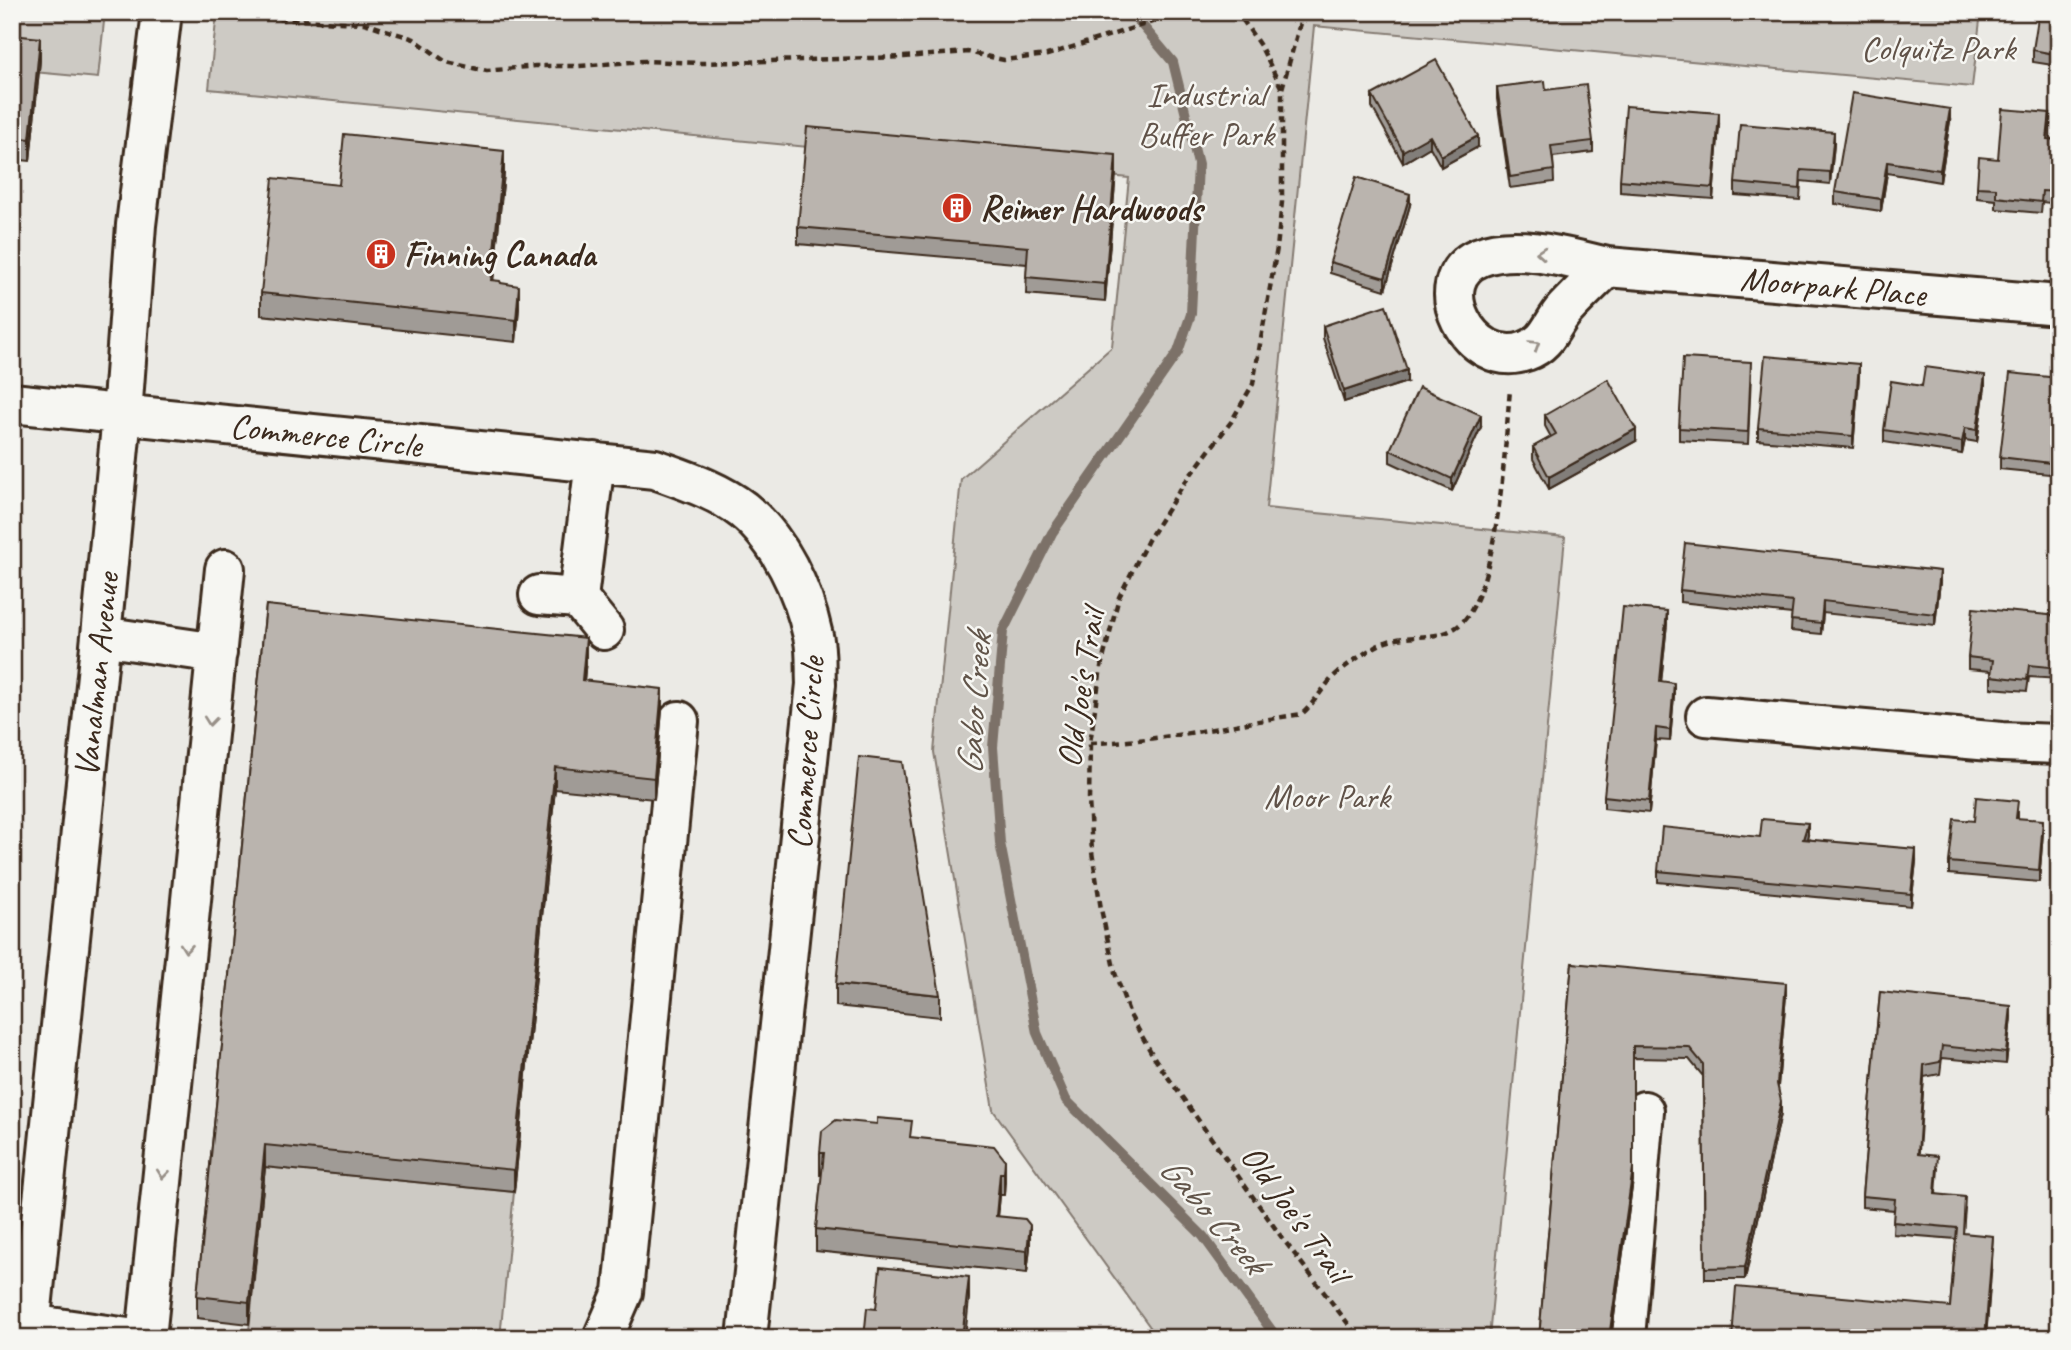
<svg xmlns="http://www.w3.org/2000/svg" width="2071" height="1350" font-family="Caveat,sans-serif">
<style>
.green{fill:#cdcac4;stroke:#847a71;stroke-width:2}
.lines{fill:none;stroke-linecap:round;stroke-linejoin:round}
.stream{stroke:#7c7167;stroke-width:10}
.minor-casing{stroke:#3b2a1e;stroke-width:44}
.path{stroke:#3b2a1e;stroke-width:4.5;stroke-dasharray:7 5;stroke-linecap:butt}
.minor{stroke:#f6f6f2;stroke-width:38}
.wall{fill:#a09b96;stroke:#3b2a1e;stroke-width:2}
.shaded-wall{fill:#827e7a;stroke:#3b2a1e;stroke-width:2}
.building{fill:#bab4ae;stroke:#3b2a1e;stroke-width:2}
.oneway{stroke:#989088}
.labels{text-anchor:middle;stroke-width:5;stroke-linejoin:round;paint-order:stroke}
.park-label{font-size:35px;fill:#605248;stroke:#f6f6f2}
.poi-label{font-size:35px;font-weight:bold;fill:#3b2a1e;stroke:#f6f6f2;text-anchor:start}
.street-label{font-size:35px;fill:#3b2a1e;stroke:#f6f6f2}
.water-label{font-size:37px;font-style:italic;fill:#615449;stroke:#f6f6f2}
</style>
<rect width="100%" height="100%" fill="#ebeae5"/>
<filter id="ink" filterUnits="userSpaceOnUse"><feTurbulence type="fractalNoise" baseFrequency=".0143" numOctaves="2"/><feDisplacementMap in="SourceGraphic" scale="14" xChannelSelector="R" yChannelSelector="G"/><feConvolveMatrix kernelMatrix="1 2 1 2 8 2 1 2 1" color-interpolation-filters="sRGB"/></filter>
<g filter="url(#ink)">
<path class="green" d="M12,12H105L98,78L12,70Z
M217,12H1981L1972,87L1314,26L1266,508L1565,537L1489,1338H1158L993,1110L934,752L961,479L1112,347L1129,178L209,89Z
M265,1167L514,1192L500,1338H310L249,1331Z"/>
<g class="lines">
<path class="stream" d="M1131,12L1173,62L1198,164L1191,314L1178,352L1052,533L1003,631L993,747L1000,843L1037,1033L1066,1100L1203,1236L1277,1338"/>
<g class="minor-casing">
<path id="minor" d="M1607,267C1593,281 1579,294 1565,309C1551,324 1549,343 1526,351C1470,372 1423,279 1480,257C1516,242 1571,259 1607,267L2059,305
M12,403L655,469C685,480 717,490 743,510C780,540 803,590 813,636C817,651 815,669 816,684L747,1338
M595,462L578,598L604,630
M539,595L578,598
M101,636L217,653
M1706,716L2002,742L2059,744
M30,1324L128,1338
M29,1338L101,636L122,415L136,225L162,12
M146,1338L225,569
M603,1338L623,1292L679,721
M1625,1338L1644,1111"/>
</g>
<path class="path" d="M207,12L273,19L364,23L414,39L446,62L487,71L535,66H579L644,61L702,63L904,57L968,52L1004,60L1047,55L1184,12
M1234,12L1238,13L1261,47L1282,89
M1303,12L1282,89V202L1277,248L1253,384L1231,422L1185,482L1148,540L1119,597L1101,667L1090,743L1089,800L1092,852L1101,909L1115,973L1130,1015L1155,1059L1280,1235L1359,1338
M1090,743C1161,742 1232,724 1302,714C1314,703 1322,689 1333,677C1342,668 1373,646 1386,642C1410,633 1436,642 1458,626C1499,595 1505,442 1510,390"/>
<use href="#minor" class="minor"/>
</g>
<path class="wall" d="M2059,12V66L2033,62V50Z
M12,35L40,60L30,161L12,159Z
M1497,87L1546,90L1593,141V152L1553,157L1554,182L1510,188L1497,99Z
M1372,95L1478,147L1441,167L1430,147L1403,163L1372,107Z
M1950,121L1940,182L1887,173L1881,211L1835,204V192Z
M1719,125L1713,199L1620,192V180Z
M2050,125L2048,139L2059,140V204L2042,202L2041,213L1996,209V200L1977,198V187L1998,159Z
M1834,144L1830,184L1801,181L1800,200L1735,195V183Z
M1116,172L1105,301L1026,294L1027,264L798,244V227Z
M504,173L493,280L501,283L519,307L516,342L261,315V293L339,185Z
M1410,205L1385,290L1330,273V262Z
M1323,326L1407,382L1344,402L1323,338Z
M1751,374L1748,444L1679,440V428Z
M1859,376L1853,448L1758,440V428Z
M2059,378V475L2000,469V457Z
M1922,386L1985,387L1977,442L1965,440L1962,454L1884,442V430Z
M1545,415L1636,441L1549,489L1533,459V447L1551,437L1545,426Z
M1481,427L1452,491L1390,462V450Z
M1940,582L1935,625L1823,613L1821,634L1791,631L1792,614L1680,602V590Z
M266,605L586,659L584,681L662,710L654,799L555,789L514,1192L265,1167L249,1324L197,1318V1296Z
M2059,616V679L2029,677L2027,691L1991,688V671L1968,669V657Z
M1667,623L1661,681L1674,695L1670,741L1656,740L1649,813L1604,808V796Z
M2018,812V818L2043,832L2039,882L1949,874V862L1974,821Z
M1808,835L1807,839L1916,861L1911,906L1658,882V871L1760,837Z
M1572,963L1786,995L1778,1087L1781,1113L1745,1279H1705L1703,1076L1689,1059L1633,1058V1180L1611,1338H1539Z
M836,984L940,995V1017L836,1006Z
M1880,992L2011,1017L2006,1064L1942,1058L1940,1074L1924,1077L1918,1154L1938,1168L1936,1194L1965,1208L1963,1233L1993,1248L1986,1338H1732L1950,1307L1956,1239L1893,1234L1894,1210L1862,1207V1196Z
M912,1138L1005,1160L1004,1195H1000L998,1217L1030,1247L1027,1273L816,1251V1229L822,1175H820V1153Z"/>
<path class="shaded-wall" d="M40,38V60L30,161V139Z
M1950,109V121L1940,182V170Z
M1719,113V125L1713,199V188Z
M1834,132V144L1830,184V172Z
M1430,136V147L1403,163V151Z
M1478,136V147L1441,167V156Z
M504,151V173L491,302V280Z
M1116,155V172L1105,301V284Z
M1887,162V173L1881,211V199Z
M1410,194V205L1385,290V278Z
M519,286V307L516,342V320Z
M1859,364V376L1853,448V436Z
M1407,370V382L1344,402V391Z
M1985,375V387L1977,442V430Z
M1481,415V427L1452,491V479Z
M1965,428V440L1962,454V442Z
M1636,429V441L1549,489V477Z
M1940,571V582L1935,625V614Z
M1823,601V613L1821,634V623Z
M1667,611V623L1660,693V681Z
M586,638V659L582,702V680Z
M1674,683V695L1670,741V730Z
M662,689V710L654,799V778Z
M1656,728V740L1649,813V801Z
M555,767V789L514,1192V1170Z
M2043,820V832L2039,882V870Z
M1808,823V835L1803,851V839Z
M1916,849V861L1911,906V894Z
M1786,983V995L1777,1096V1084Z
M2011,1006V1017L2006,1064V1053Z
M1924,1065V1077L1918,1166V1154Z
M1781,1101V1113L1745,1279V1267Z
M265,1145V1167L249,1324V1302Z
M1005,1160V1182L1004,1195V1173Z
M1633,1168V1180L1611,1338H1609Z
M1000,1173V1195L996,1238V1216Z
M1030,1225V1247L1027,1273V1251Z
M1993,1236L1986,1338H1985Z
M969,1277V1299L965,1338H962Z"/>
<path class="building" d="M2039,12H2059V55L2033,50Z
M12,35L40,38L30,139L12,137Z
M1436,60L1478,136L1441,156L1430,136L1403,151L1372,95Z
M1545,81L1546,90L1586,85L1593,141L1551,146L1554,170L1510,177L1497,87Z
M1852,93L1950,109L1940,170L1887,162L1881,199L1835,192Z
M1626,106L1719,113L1713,188L1620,180Z
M2002,109L2050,113L2047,139L2059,140V192L2042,191L2041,202L1996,197V188L1977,187L1979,157L1998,159Z
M1740,124L1834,132L1830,172L1801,170L1800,189L1735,183Z
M807,127L1116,155L1105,284L1026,277L1028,247L798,227Z
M344,134L504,151L491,280L500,281L501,283L519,286L516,320L261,293L273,178L339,185Z
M1356,177L1410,194L1385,278L1330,262Z
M1386,305L1407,370L1344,391L1323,326Z
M1765,356L1859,364L1853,436L1758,428Z
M1683,358L1751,362L1748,432L1679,428Z
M1925,367L1985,375L1977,430L1965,428L1962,442L1884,430L1891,381L1922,386Z
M2010,373L2059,378V464L2000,457Z
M1608,379L1636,429L1549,477L1533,447L1556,434L1545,415Z
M1419,387L1481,415L1452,479L1390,450Z
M1685,543L1940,571L1935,614L1823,601L1821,623L1791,620L1793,602L1680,590Z
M266,605L586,638L582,680L662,689L654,778L555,767L514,1170L265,1145L249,1302L197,1296Z
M1623,607L1667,611L1660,681L1674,683L1670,730L1656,728L1649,801L1604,796Z
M1973,608L2059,616V668L2029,665L2027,680L1991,676L1993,660L1968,657Z
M859,757L902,762L940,995L836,984Z
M1976,797L2018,801L2016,818L2043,820L2039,870L1949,862L1954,819L1974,821Z
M1762,819L1808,823L1803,839L1916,849L1911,894L1658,871L1662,827L1760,837Z
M1572,963L1786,983L1777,1084L1781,1101L1745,1267L1705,1268L1703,1064L1689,1047L1633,1046V1168L1609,1338H1539Z
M1880,992L2011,1006L2006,1053L1942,1046L1940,1062L1924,1065L1918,1154L1938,1156L1935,1194L1965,1197L1963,1233L1993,1236L1985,1338H1732L1736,1287L1950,1307L1957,1228L1893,1222L1895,1199L1862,1196Z
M877,1118L912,1121L910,1137L994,1146L1005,1160L1004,1173H1000L996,1216L1025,1219L1030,1225L1027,1251L816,1229L824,1153H820L822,1131L836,1120L877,1124Z
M880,1267L969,1277L962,1338H864L867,1308L876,1309Z"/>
<defs><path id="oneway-chevron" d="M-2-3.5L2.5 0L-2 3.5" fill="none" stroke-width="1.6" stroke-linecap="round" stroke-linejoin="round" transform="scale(1.75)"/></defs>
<g class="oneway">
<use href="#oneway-chevron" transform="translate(1541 253) rotate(-176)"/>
<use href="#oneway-chevron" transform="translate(1535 345) rotate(-32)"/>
<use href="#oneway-chevron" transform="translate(210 721) rotate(96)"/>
<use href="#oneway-chevron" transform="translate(186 948) rotate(96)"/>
<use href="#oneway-chevron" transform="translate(163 1174) rotate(96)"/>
</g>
</g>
<defs>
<g id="building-disc" transform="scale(1.575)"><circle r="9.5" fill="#c8321e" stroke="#f6f6f2"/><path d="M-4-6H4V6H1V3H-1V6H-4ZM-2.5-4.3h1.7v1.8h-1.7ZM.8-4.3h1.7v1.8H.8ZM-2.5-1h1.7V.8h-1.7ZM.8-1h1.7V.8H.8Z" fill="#fff"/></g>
</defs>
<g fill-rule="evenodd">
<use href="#building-disc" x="957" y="208"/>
<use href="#building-disc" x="381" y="254"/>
</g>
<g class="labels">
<g class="park-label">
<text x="1938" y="60">Colquitz Park</text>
<text x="1206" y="106">Industrial<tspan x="1206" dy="40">Buffer Park</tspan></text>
<text x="1327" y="808">Moor Park</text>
</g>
<g class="poi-label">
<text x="980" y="220">Reimer Hardwoods</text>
<text x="404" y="266">Finning Canada</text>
</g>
<g class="street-label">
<text transform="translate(1833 286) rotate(5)" y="12">Moorpark Place</text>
<text transform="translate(326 435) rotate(6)" y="12">Commerce Circle</text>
<text transform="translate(96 675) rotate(-84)" y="12">Vanalman Avenue</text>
<text transform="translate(1080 688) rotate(-81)" y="12">Old Joe's Trail</text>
<text transform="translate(805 753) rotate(-86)" y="12">Commerce Circle</text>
<text transform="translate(1296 1213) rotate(54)" y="12">Old Joe's Trail</text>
</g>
<g class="water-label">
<text transform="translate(973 704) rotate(-86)" y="13">Gabo Creek</text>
<text transform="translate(1214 1214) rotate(49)" y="13">Gabo Creek</text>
</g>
</g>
<rect width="2071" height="1350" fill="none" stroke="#f6f6f2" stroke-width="42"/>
<rect x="21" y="21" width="2029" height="1308" fill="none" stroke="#3b2a1e" stroke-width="2.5" filter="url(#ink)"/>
</svg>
